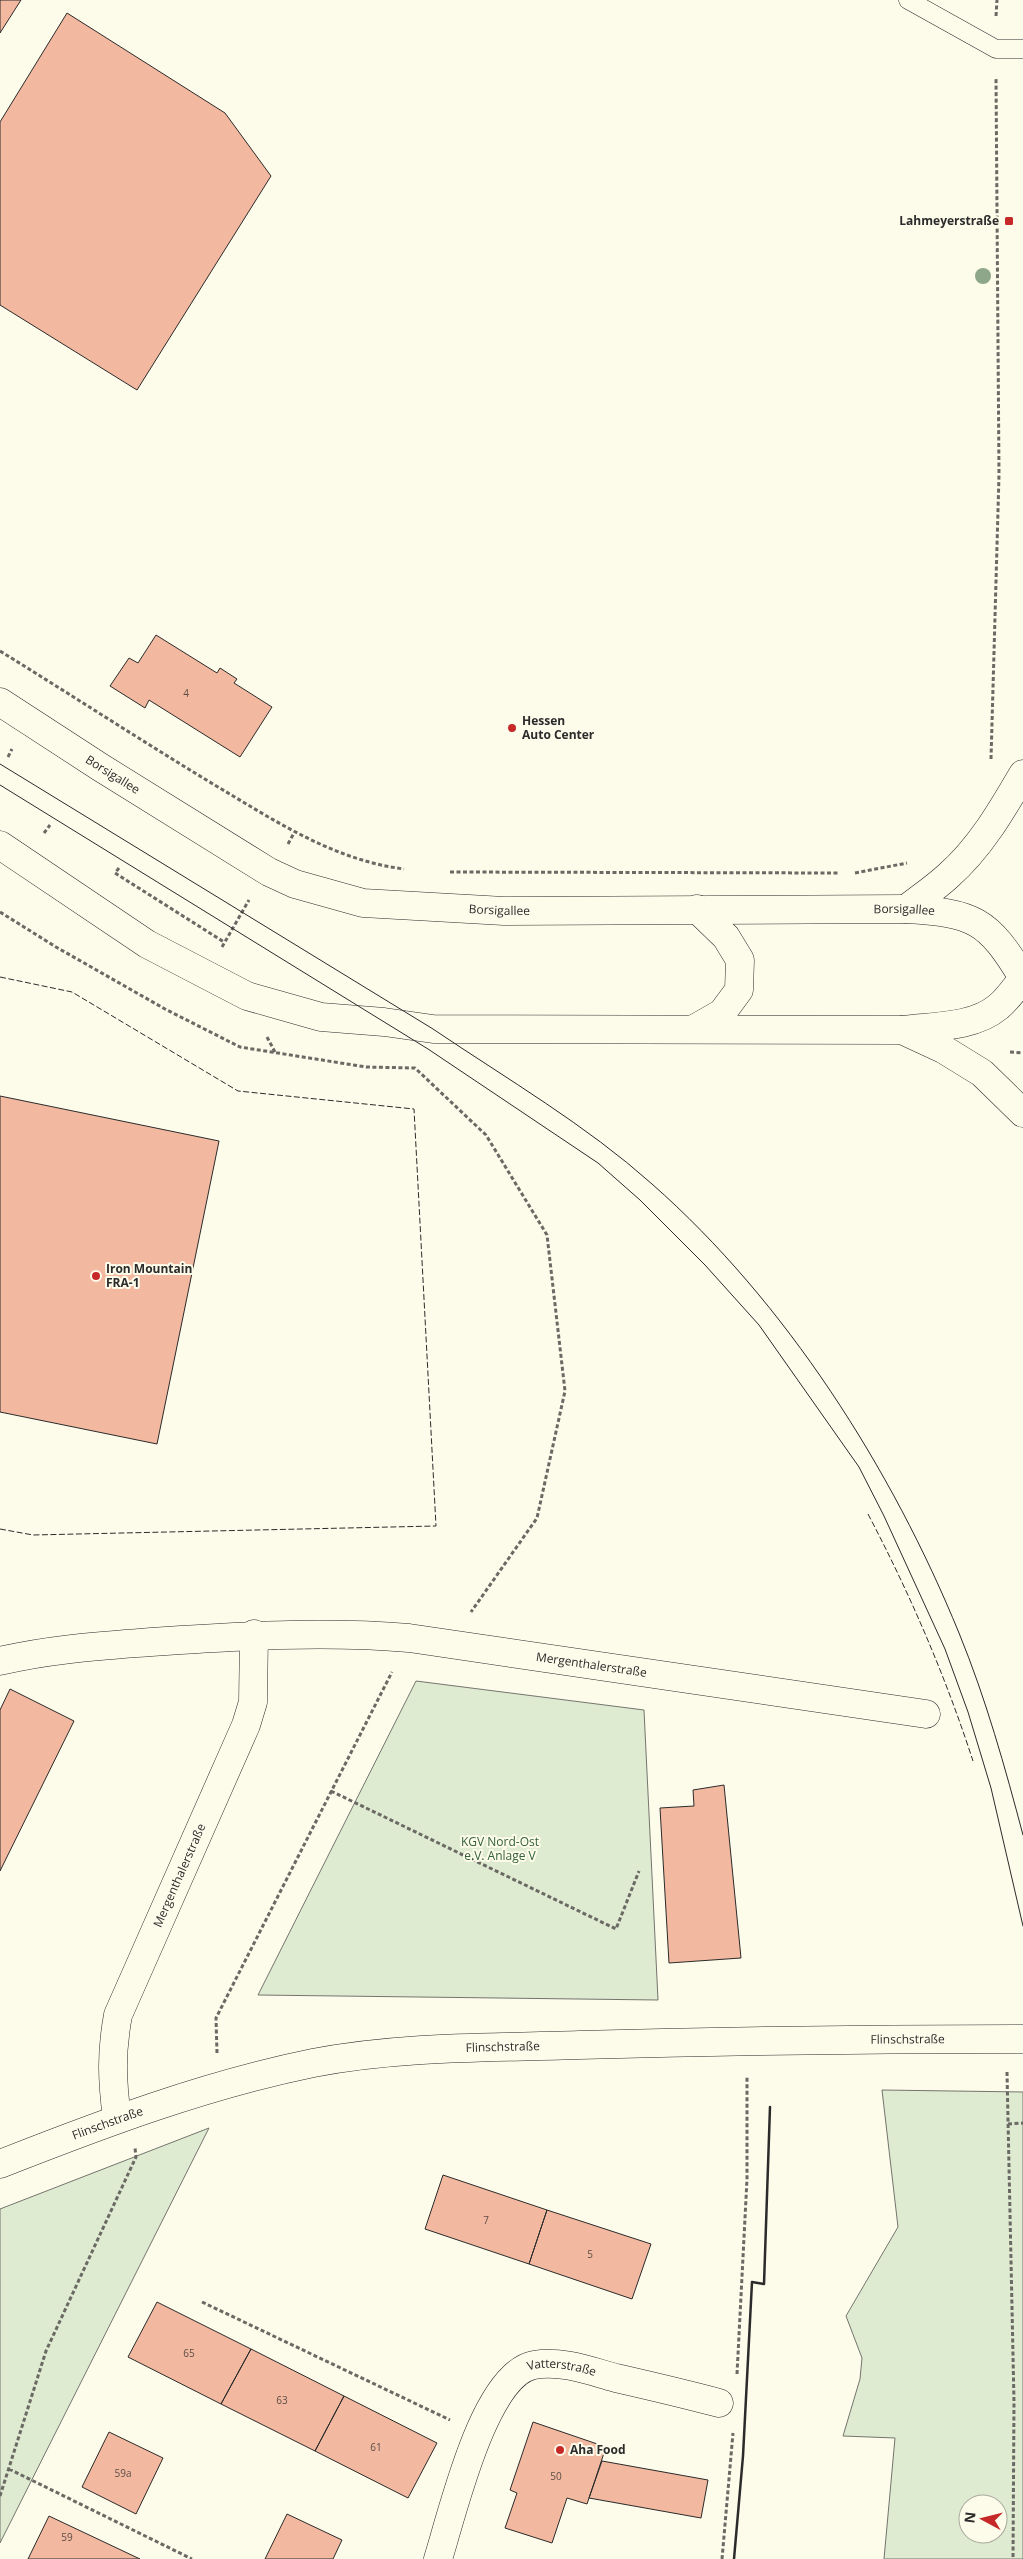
<svg xmlns="http://www.w3.org/2000/svg" width="1023" height="2559" font-family="'Open Sans',sans-serif">
<style>
.green{fill:#deebd1;stroke:#74746e;fill-rule:evenodd}
.building{fill:#f2b8a0;stroke:#2b2b2b}
.lines{fill:none;stroke-linecap:round;stroke-linejoin:round}
.service-casing{stroke:#2b2b2b;stroke-width:19}
.minor-casing{stroke:#2b2b2b;stroke-width:29}
.tertiary-casing{stroke:#2b2b2b;stroke-width:29}
.secondary-casing{stroke:#2b2b2b;stroke-width:29}
.path{stroke:#6a6964;stroke-width:3;stroke-dasharray:4 2.5;stroke-linecap:butt}
.service{stroke:#fdfbea;stroke-width:18}
.minor{stroke:#fdfbea;stroke-width:28}
.tertiary{stroke:#fdfbea;stroke-width:28}
.secondary{stroke:#fdfbea;stroke-width:28}
.tram{stroke:#2b2b2b;stroke-width:1}
.fence{stroke:#2b2b2b;stroke-width:1;stroke-dasharray:6 2.5;stroke-linecap:butt}
.wall{stroke:#2b2b2b;stroke-width:2.5}
.tree{fill:#8ea78a}
.poi-dot{fill:#c62828;stroke:#fdfbea;stroke-width:2}
.labels{text-anchor:middle;stroke-width:4;stroke-linejoin:round;paint-order:stroke}
.number-label{font-size:10px;fill:#5d4e48}
.poi-label{font-size:12px;font-weight:bold;fill:#2b2b2b;stroke:#fdfbea;text-anchor:start}
.street-label{font-size:12px;fill:#2b2b2b;stroke:#fdfbea}
.park-label{font-size:12px;fill:#34623c;stroke:#fdfbea}
</style>
<rect width="100%" height="100%" fill="#fdfbea"/>
<path class="green" d="M416,1681L644,1710L658,2000L258,1995Z
M882,2090L1023,2092V2559H884L895,2438L843,2436L860,2379L862,2358L846,2316L898,2227ZM968,2504H998V2534H968Z
M209,2128L0,2543V2209Z"/>
<path class="building" d="M0,0H21L0,33Z
M67,13L225,113L271,176L137,390L0,305V122Z
M156,635L217,673L220,668L237,679L234,683L272,707L240,757L149,700L145,708L110,686L129,658L138,663Z
M0,1096L219,1141L157,1444L0,1412Z
M10,1689L74,1721L0,1871V1710Z
M724,1785L741,1958L669,1963L660,1808L694,1806L693,1790Z
M443,2175L547,2210L529,2264L425,2229Z
M547,2210L651,2244L632,2299L529,2264Z
M157,2302L251,2349L221,2404L128,2357Z
M251,2349L344,2396L315,2451L221,2404Z
M344,2396L437,2443L408,2498L315,2451Z
M533,2422L606,2447L587,2504L567,2498L552,2543L505,2528L517,2493L510,2490Z
M109,2432L163,2458L136,2514L82,2487Z
M602,2461L708,2480L701,2518L589,2498Z
M287,2514L342,2540L333,2559H265Z
M49,2516L140,2559H28Z"/>
<g class="lines">
<g class="service-casing">
<path id="service" d="M908,0L996,49H1023"/>
</g>
<g class="minor-casing">
<g id="minor">
<path id="s1" d="M0,1661C50,1649 100,1646 151,1642C237,1636 323,1631 409,1638L926,1714"/>
<path id="s2" d="M117,2118C112,2080 111,2053 118,2015L246,1725L253,1702L254,1634"/>
<path id="s3" d="M0,2164C102,2124 205,2085 313,2063C401,2046 490,2048 579,2045C727,2041 875,2039 1023,2039"/>
<path id="s4" d="M438,2559C452,2515 484,2374 534,2365C562,2360 590,2371 616,2378C651,2386 685,2394 719,2403"/>
</g>
</g>
<g class="tertiary-casing">
<path id="tertiary" d="M906,909C920,898 935,888 948,876C980,848 1002,810 1023,774
M902,1030C932,1026 973,1028 998,1007C1008,999 1015,988 1023,978"/>
</g>
<g class="secondary-casing">
<g id="secondary">
<path id="s5" d="M0,702L100,767L269,872L295,884L363,903L504,911L906,909C973,913 988,919 1023,978"/>
<path d="M0,845L147,944L247,996L321,1017L384,1022L433,1029L902,1030L943,1049L982,1073L1023,1113"/>
<path d="M694,1029L722,1013L739,990L740,960L726,937L697,909"/>
</g>
</g>
<path class="path" d="M996,16L997,0
M0,651C73,696 145,743 218,787C277,822 334,860 404,869
M8,757L12,749
M991,759L999,475L996,78
M44,833L50,825
M288,844L294,833
M119,868L115,873L224,942
M450,872L838,873
M855,873L907,863
M0,912L56,947L165,1009L240,1047L366,1067L415,1068L486,1135L547,1235L565,1391L537,1518L471,1612
M222,947L249,900
M267,1037L276,1054
M1010,1052L1023,1053
M331,1791L616,1929L639,1871
M217,2053L216,2018L392,1672
M1007,2072L1014,2402L1013,2559
M1008,2124L1023,2123
M202,2302L450,2420
M737,2374L747,2179V2076
M9,2469L192,2559
M0,2496L46,2351L136,2157L135,2148
M722,2559L733,2433"/>
<use href="#service" class="service"/>
<use href="#minor" class="minor"/>
<use href="#tertiary" class="tertiary"/>
<use href="#secondary" class="secondary"/>
<path class="tram" d="M0,764L433,1029C507,1079 586,1125 652,1184C786,1302 892,1469 959,1633C986,1699 1005,1767 1023,1835
M0,785L428,1049L598,1163L640,1200L705,1265L759,1325L859,1467L884,1516L945,1649L968,1712L991,1788L1023,1926"/>
<path class="fence" d="M0,977L72,992L238,1091L414,1109L436,1526L33,1535L0,1529
M868,1514C910,1594 945,1675 973,1761"/>
<path class="wall" d="M734,2559L743,2456L752,2282L764,2284L770,2107"/>
</g>
<circle class="tree" cx="983" cy="276" r="8"/>
<g class="poi-dot">
<rect x="1004" y="216" width="10" height="10" rx="2.5"/>
<circle cx="512" cy="728" r="5"/>
<circle cx="96" cy="1276" r="5"/>
<circle cx="560" cy="2450" r="5"/>
</g>
<g class="labels">
<g class="number-label">
<text x="186" y="697">4</text>
<text x="486" y="2224">7</text>
<text x="590" y="2258">5</text>
<text x="189" y="2357">65</text>
<text x="282" y="2404">63</text>
<text x="376" y="2451">61</text>
<text x="123" y="2477">59a</text>
<text x="556" y="2480">50</text>
<text x="67" y="2541">59</text>
</g>
<g class="poi-label">
<text x="999" y="225" text-anchor="end">Lahmeyerstraße</text>
<text x="522" y="725">Hessen<tspan x="522" dy="14">Auto Center</tspan></text>
<text x="106" y="1273">Iron Mountain<tspan x="106" dy="14">FRA-1</tspan></text>
<text x="570" y="2454">Aha Food</text>
</g>
<g class="street-label">
<text dy="4" stroke="none"><textPath href="#s5" startOffset="134">Borsigallee</textPath></text>
<text dy="4" stroke="none"><textPath href="#s5" startOffset="554">Borsigallee</textPath></text>
<text dy="4" stroke="none"><textPath href="#s5" startOffset="959">Borsigallee</textPath></text>
<text dy="4" stroke="none"><textPath href="#s1" startOffset="595">Mergenthalerstraße</textPath></text>
<text dy="4" stroke="none"><textPath href="#s2" startOffset="256">Mergenthalerstraße</textPath></text>
<text dy="4" stroke="none"><textPath href="#s3" startOffset="925">Flinschstraße</textPath></text>
<text dy="4" stroke="none"><textPath href="#s3" startOffset="520">Flinschstraße</textPath></text>
<text dy="4" stroke="none"><textPath href="#s3" startOffset="115">Flinschstraße</textPath></text>
<text dy="4" stroke="none"><textPath href="#s4" startOffset="251">Vatterstraße</textPath></text>
</g>
<g class="park-label">
<text x="500" y="1846">KGV Nord-Ost<tspan x="500" dy="14">e.V. Anlage V</tspan></text>
</g>
</g>
<g transform="translate(983 2519) rotate(277)"><circle r="24" fill="#fdfbea" stroke="#a9a89e"/>
<path d="M0-4L9 19L0 12L-9 19Z" fill="#c62828"/>
<text y="-8" font-size="14" font-weight="bold" text-anchor="middle" fill="#2b2b2b">N</text>
</g>
</svg>
